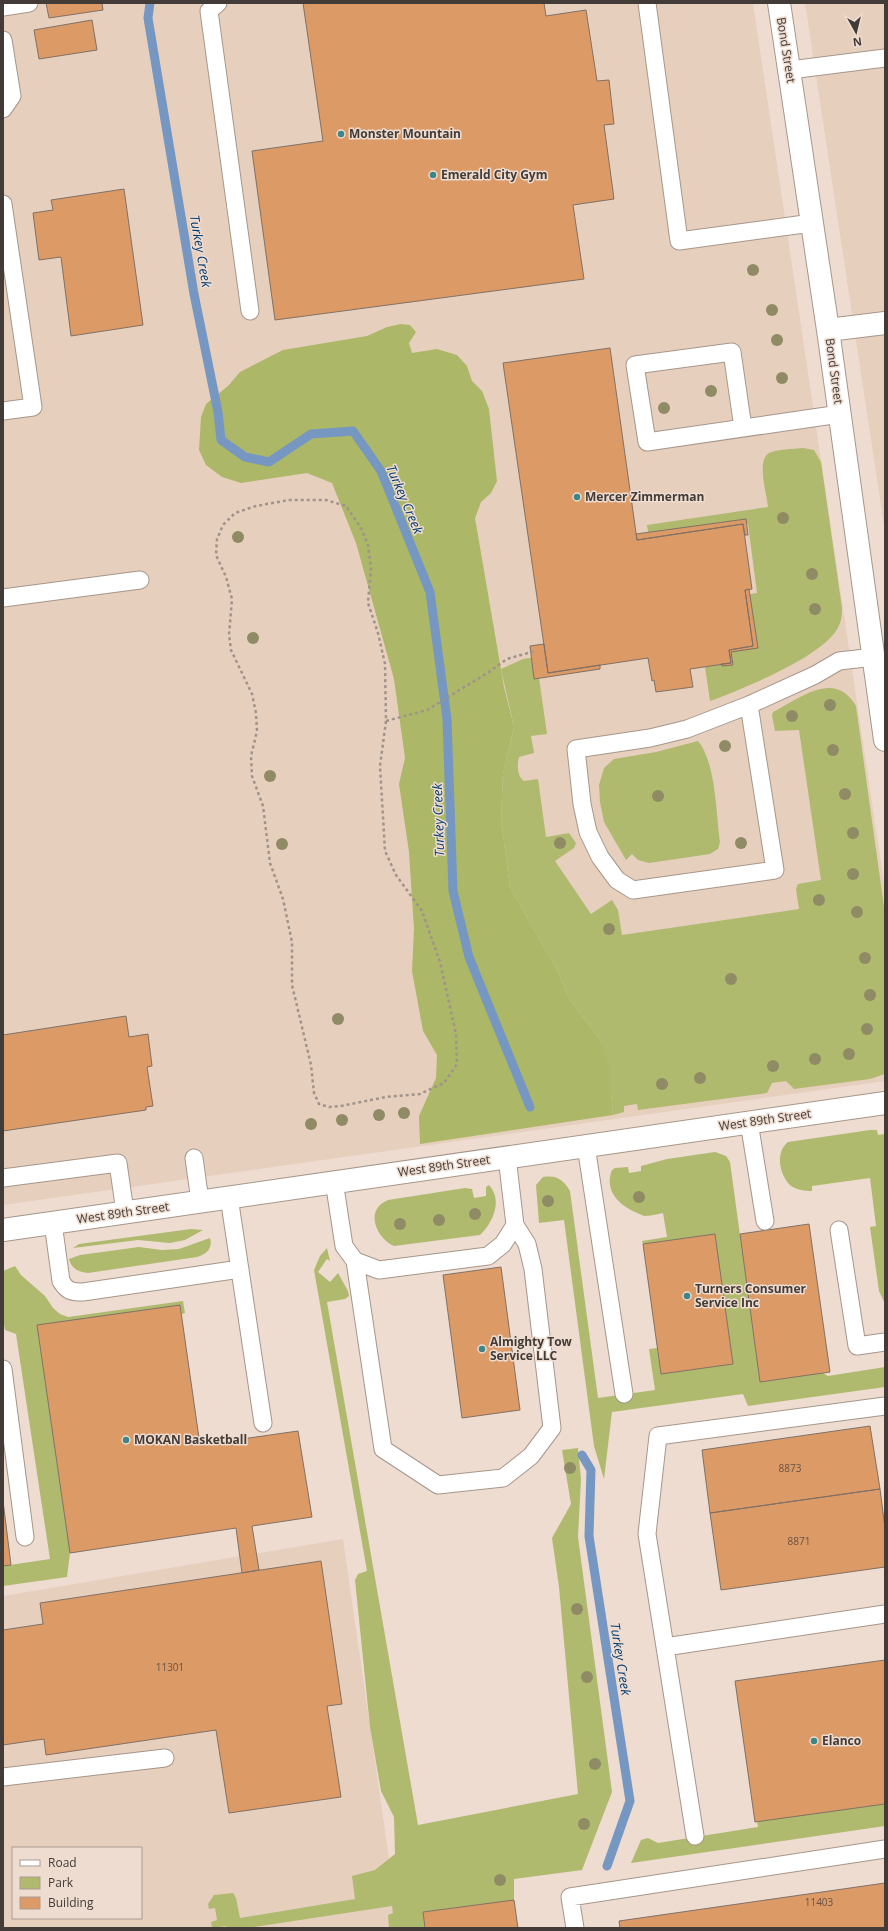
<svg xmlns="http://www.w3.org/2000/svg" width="888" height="1931" font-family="'Open Sans',sans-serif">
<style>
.built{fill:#e7cfbe;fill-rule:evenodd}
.green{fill:#afba6e}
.forest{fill:#acb768}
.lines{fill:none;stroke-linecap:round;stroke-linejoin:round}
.stream{stroke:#7597c2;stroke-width:9}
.building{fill:#dc9a66;stroke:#807165}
.lane-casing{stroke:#a6968a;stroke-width:19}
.street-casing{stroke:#a6968a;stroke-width:24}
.path{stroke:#a0938a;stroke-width:2.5;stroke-dasharray:3 3;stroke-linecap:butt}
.lane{stroke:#fff;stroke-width:17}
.street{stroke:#fff;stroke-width:22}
.tree{fill:#8f8b64}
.poi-dot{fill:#3d8587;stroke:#eedcd0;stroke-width:1.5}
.labels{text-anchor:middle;stroke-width:3;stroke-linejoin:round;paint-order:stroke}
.number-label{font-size:10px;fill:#685343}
.street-label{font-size:12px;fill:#423b37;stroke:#eedcd0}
.poi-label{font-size:12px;font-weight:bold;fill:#423b37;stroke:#eedcd0;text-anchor:start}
.water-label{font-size:13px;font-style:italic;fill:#053c72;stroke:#eedcd0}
</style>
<rect width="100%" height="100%" fill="#eedcd0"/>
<path class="built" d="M3,3H753L885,890V1081L3,1205Z
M805,3H885V532Z
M343,1539L399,1928H3V1596ZM13,1848H141V1918H13Z"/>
<path class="green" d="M803,448L814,450L821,462L842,608C842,616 841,624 836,631C817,659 742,689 710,701L705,667L729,650L745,595L757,593L748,524L649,538L647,525L768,507C767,494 756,461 769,453C777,449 793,449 803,448Z
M536,657L547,734L531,736L534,753L519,757C517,764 517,776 524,781L538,779L546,837L569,833L576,843L574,848L555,861L591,914L612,900L618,910L622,935L799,909L796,889L798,884L821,880L799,730L775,731L772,715L773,712C800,698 835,669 856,706L885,914V1074L870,1079L794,1089L786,1081L772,1083L767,1093L638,1110L637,1104L624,1106V1112L613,1115L611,1092L601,1041L568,997L558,972L510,887L501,820L503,774L514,727L501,669L523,659Z
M698,741C716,763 716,813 720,842L718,849L710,854L649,863L638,860L632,854L626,860L604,822L600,802L599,785L604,768L614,759L656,752Z
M884,1129H885V1304L879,1291L870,1227L876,1226L870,1178L812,1186V1191C805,1191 797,1190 791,1186C779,1175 775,1152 788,1142L870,1130H877L878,1135L884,1134Z
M715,1152L726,1156L730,1162L760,1382L823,1373L828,1376L885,1367V1387L748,1406L743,1394L612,1412L604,1479L594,1446L564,1220L539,1223L536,1185L543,1177C556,1175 563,1179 570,1191L598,1398L655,1390L649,1349L657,1348L661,1374L733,1364L715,1234L643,1244L642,1241L667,1237L663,1213C657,1214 650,1216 644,1216C641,1215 638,1213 635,1212C618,1204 604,1190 612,1170L615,1168L628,1167L629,1173L641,1171V1166L667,1159Z
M489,1185C503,1200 493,1223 480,1235L394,1246C376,1238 364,1210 388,1200L465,1188L472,1189L474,1198L486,1196V1187Z
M191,1229L203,1230L185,1240L170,1243L138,1240L73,1248L79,1244Z
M210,1238C213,1248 207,1254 197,1257L88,1273C78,1272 71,1268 69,1259L80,1255L139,1247L162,1250L179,1249Z
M327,1248L330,1261L327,1259L318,1272L330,1282L338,1273L348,1291L349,1296L345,1299L327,1302L418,1825L578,1794L559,1587L552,1538L571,1504L562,1450L578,1448L581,1479L578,1537L612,1792L582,1870L514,1879V1900L423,1912L425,1928H389L388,1915L393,1913L392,1906L247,1928H226V1926L212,1928L211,1922L217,1920L215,1908L209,1909L208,1904L214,1895L233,1893L236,1898L240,1918L355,1899L352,1876L375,1870L395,1854L394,1817L381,1791L370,1727L355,1580L358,1574L367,1571L314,1270L320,1256Z
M15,1266L21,1275L45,1296L53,1308L60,1314L68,1317L183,1301L185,1313L182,1314L180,1305L37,1326L70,1553L67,1577L3,1586V1566L50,1559L16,1334L5,1330L3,1318V1271Z
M885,1804V1826L631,1863L641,1840L648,1838L658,1843L758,1827L757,1821Z"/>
<path class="forest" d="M401,324L410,325L416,332L409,343L412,353L437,349L457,355L467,366L472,381L482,391L489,409L497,481L491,493L481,502L475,518L504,687L514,727L503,774L501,820L510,887L558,972L568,997L601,1041L609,1067L613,1115L420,1144L419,1116L436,1078L437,1055L423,1031L412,971L414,929L409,852L399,784L405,758L394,679L356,543L332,483L307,473L241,483L222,477L206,465L199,450L201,417L206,404L228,386L240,372L283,350L367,336L387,327Z"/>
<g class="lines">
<path class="stream" d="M150,3L148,18L194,294L218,412L221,440L245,457L269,462L311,434L353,431L381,471L430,592L447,719L453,891L469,957L530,1107
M582,1455L591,1470L589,1536L630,1801L607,1866"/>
</g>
<path class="building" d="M46,3H102L103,10L49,18Z
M303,3H544L546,16L586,10L597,81L609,80L614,124L604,125L614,199L573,205L584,279L275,320L252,151L323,141Z
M92,20L97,50L39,59L34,30Z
M124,189L143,325L71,336L61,257L39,260L33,213L53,210L51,200Z
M610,348L637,540L743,524L752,589L745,590L753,646L729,650L731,663L690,669L693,687L656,692L654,680L652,681L648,658L548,673L503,363Z
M746,519L748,535H745L743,524L637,540L636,534Z
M749,589L758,648L731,652L733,665L722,666L721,664L731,663L729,650L753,646L745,590Z
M544,644L548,673L600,665V669L534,679L530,646Z
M126,1016L129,1037L148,1034L152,1066L147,1067L153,1106L146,1107V1110L3,1131V1035Z
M809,1224L830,1372L760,1382L740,1234Z
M715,1234L733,1364L661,1374L643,1244Z
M501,1267L520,1410L462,1418L443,1275Z
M180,1305L200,1445L298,1431L312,1517L252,1526L259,1570L242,1573L236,1528L70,1553L37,1325Z
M870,1426L880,1489L710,1513L702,1450Z
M880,1489L885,1528V1567L721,1590L710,1513Z
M3,1501L11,1565L3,1566Z
M321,1561L342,1704L327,1706L341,1797L229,1813L216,1730L46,1755L44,1739L3,1745V1630L43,1624L40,1603Z
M885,1660V1804L755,1822L735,1681Z
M885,1883V1928H620L619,1921Z
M514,1900L518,1928H425L423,1912Z"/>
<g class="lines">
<g class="lane-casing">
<path id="lane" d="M218,3L209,11L250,311
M647,3L679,241L812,223
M3,7L29,3
M3,40L12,96L3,109
M790,70L885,58
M3,204L33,407L3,411
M743,428L732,352L635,365L647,442L840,414
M3,598L140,580
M749,705L775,870L633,890L617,880L600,857L588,832L582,804L576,749L650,738L687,729L749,705L815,675L839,661L874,657
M749,1122L765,1221
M586,1146L624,1394
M194,1158L200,1201
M3,1178L118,1163L125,1212
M334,1181L344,1246L355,1261L379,1270L488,1256L503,1244L515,1225L507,1157
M229,1197L263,1423
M53,1223L61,1281C67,1291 71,1292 83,1292L240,1269
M839,1230L857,1346L885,1342
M355,1261L383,1449L438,1485L503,1478L531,1456L552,1428L533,1269L527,1244L515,1225
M3,1369L25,1537
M665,1647L647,1534L658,1436L885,1406
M3,1777L165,1758
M695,1836L665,1647L885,1614
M575,1928L570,1897L885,1849"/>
</g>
<g class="street-casing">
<path id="street" d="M779,3L828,330L885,740
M828,330L885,323
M3,1230L885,1103"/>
</g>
<path class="path" d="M386,721L380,766L385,851L396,875L422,911L440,962L456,1034L457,1064L444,1083L420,1094L386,1097L341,1106L329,1107L319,1104L314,1093L311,1065L292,985V942L283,899L270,863L263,806L252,776L251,756L257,731L256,713L252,694L231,650L229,635L232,599L226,577L216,555L217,539L223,525L235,513L256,506L289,500H326L346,506L361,528L368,545L371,568L368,603L378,633L385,664L386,721L427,710L489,672L507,659L535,651"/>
<use href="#lane" class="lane"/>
<use href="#street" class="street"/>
</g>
<g class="tree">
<circle cx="753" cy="270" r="6"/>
<circle cx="772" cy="310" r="6"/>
<circle cx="777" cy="340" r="6"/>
<circle cx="782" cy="378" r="6"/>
<circle cx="711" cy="391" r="6"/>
<circle cx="664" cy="408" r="6"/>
<circle cx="783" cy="518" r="6"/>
<circle cx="238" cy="537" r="6"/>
<circle cx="812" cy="574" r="6"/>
<circle cx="815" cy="609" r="6"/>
<circle cx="253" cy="638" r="6"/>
<circle cx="830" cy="705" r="6"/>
<circle cx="792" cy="716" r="6"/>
<circle cx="725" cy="746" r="6"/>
<circle cx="833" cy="750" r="6"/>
<circle cx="270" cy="776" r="6"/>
<circle cx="845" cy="794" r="6"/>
<circle cx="658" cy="796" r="6"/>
<circle cx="853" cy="833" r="6"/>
<circle cx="560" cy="843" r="6"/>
<circle cx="741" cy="843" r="6"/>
<circle cx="282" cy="844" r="6"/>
<circle cx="853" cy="874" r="6"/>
<circle cx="819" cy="900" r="6"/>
<circle cx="857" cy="912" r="6"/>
<circle cx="609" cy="929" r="6"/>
<circle cx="865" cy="958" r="6"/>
<circle cx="731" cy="979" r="6"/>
<circle cx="870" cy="995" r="6"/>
<circle cx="338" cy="1019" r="6"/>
<circle cx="867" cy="1029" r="6"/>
<circle cx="849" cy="1054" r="6"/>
<circle cx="815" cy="1059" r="6"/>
<circle cx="773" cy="1066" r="6"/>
<circle cx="700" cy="1078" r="6"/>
<circle cx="662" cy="1084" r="6"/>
<circle cx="404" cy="1113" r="6"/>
<circle cx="379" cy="1115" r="6"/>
<circle cx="342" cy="1120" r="6"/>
<circle cx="311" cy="1124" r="6"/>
<circle cx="639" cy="1197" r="6"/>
<circle cx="548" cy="1201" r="6"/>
<circle cx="475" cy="1214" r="6"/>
<circle cx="439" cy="1220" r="6"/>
<circle cx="400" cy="1224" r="6"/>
<circle cx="570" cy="1468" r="6"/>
<circle cx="577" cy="1609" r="6"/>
<circle cx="587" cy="1677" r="6"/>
<circle cx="595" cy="1764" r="6"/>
<circle cx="584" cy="1824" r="6"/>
<circle cx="500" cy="1880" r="6"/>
</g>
<g class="poi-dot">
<circle cx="341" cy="134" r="4"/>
<circle cx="433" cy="175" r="4"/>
<circle cx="577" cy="497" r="4"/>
<circle cx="687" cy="1296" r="4"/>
<circle cx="482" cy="1349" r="4"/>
<circle cx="126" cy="1440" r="4"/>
<circle cx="814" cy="1741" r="4"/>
</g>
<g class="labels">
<g class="number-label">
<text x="790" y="1472">8873</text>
<text x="799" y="1545">8871</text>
<text x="170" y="1671">11301</text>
<text x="819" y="1906">11403</text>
</g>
<g class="street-label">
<text transform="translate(786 50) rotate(81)" y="4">Bond Street</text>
<text transform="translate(834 371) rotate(82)" y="4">Bond Street</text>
<text transform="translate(765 1120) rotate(-8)" y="4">West 89th Street</text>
<text transform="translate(444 1166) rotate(-8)" y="4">West 89th Street</text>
<text transform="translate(123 1213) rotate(-8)" y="4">West 89th Street</text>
</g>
<g class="poi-label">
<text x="349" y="138">Monster Mountain</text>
<text x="441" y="179">Emerald City Gym</text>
<text x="585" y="501">Mercer Zimmerman</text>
<text x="695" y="1293">Turners Consumer<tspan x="695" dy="14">Service Inc</tspan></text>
<text x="490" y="1346">Almighty Tow<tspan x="490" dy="14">Service LLC</tspan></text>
<text x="134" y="1444">MOKAN Basketball</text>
<text x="822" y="1745">Elanco</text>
</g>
<g class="water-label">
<text transform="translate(201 251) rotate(80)" y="5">Turkey Creek</text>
<text transform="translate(405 499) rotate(67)" y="5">Turkey Creek</text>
<text transform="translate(438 820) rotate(-92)" y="5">Turkey Creek</text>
<text transform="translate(621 1659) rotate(81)" y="5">Turkey Creek</text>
</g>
</g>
<rect width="888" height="1931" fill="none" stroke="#423b37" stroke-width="8"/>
<rect x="12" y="1847" width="130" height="72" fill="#eedcd0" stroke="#a99c93"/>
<rect x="20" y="1860" width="20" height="6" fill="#ffffff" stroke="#a99c93"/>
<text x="48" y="1867" font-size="12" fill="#423b37">Road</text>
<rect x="20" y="1877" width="20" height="12" fill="#afba6e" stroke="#a99c93"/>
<text x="48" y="1887" font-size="12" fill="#423b37">Park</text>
<rect x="20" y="1897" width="20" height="12" fill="#dc9a66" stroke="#a99c93"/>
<text x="48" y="1907" font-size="12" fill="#423b37">Building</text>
<g transform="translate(856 32) rotate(172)" stroke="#eedcd0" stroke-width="3" paint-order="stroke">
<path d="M0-3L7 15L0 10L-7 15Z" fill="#423b37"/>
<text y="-6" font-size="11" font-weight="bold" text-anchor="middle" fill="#423b37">N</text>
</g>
</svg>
